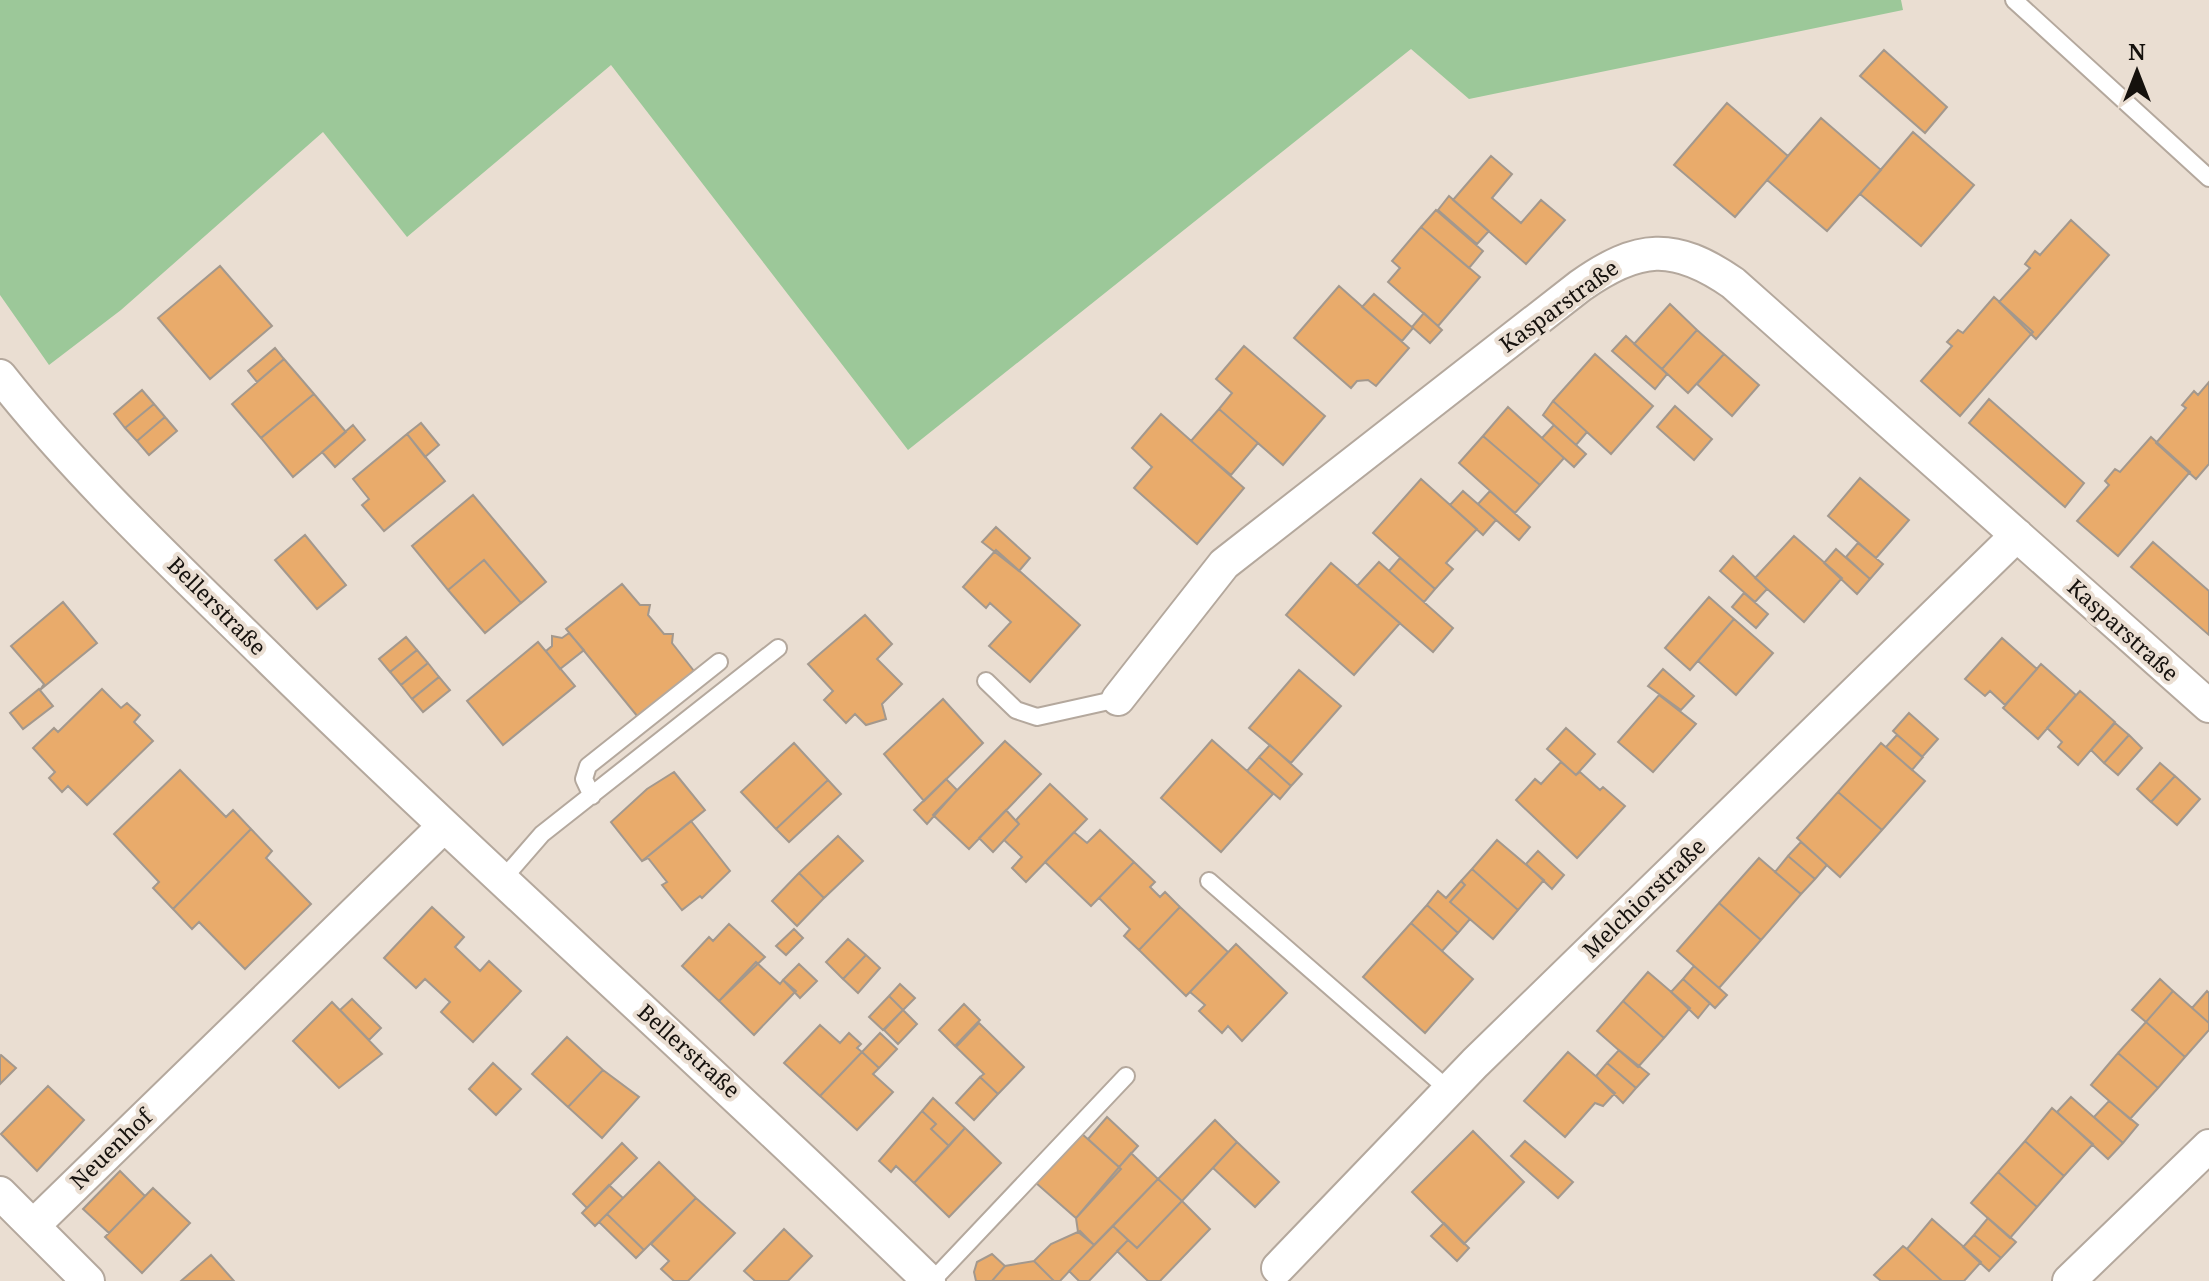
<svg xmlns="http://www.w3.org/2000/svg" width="2209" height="1281" font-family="'Noto Serif',serif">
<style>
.green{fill:#9cc899}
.building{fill:#e9ab6b;stroke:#a3988d;stroke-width:2}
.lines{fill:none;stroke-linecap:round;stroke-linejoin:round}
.lane-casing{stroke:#b4a89d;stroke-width:20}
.street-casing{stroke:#b4a89d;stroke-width:36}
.lane{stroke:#fff;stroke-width:16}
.street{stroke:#fff;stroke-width:32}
.labels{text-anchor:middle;stroke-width:8;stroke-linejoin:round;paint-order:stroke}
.street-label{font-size:22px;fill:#15110d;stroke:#eaded2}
</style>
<rect width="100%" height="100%" fill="#eaded2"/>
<path class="green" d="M0,0H1901L1903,10L1469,99L1411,49L908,450L611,65L407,237L323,132L121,310L49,365L0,295Z"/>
<path class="building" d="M1884,50L1947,107L1925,133L1860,76Z
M1727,103L1788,156L1735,217L1674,165Z
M1821,118L1881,170L1827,231L1767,180Z
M1913,132L1974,185L1921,246L1860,194Z
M1491,156L1512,174L1492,198L1521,223L1541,200L1565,220L1526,264L1453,200Z
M1449,196L1489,231L1477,244L1438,210Z
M1436,210L1483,251L1469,268L1421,227Z
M2071,220L2109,255L2036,339L1999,302L2030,268L2025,264L2035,251L2040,255Z
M1421,227L1480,277L1438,326L1388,282L1400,268L1392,261Z
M220,266L272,326L210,379L158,318Z
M1339,286L1409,348L1376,386L1368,380L1357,381L1351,388L1294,338Z
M1374,294L1413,328L1402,341L1362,307Z
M1994,297L2033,332L1960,416L1921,381L1952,346L1947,342L1958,330L1963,333Z
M1670,304L1697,330L1662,369L1634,344Z
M1424,313L1442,330L1430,343L1412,327Z
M1697,330L1724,354L1688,393L1662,369Z
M1626,336L1667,374L1655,389L1612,351Z
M1244,346L1325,416L1283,465L1219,409L1232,393L1216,379Z
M275,348L284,359L257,382L248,371Z
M1595,354L1653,406L1611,454L1553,401Z
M1724,354L1759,385L1732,416L1697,384Z
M284,359L314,394L261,438L232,404Z
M2209,382V464L2196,479L2156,443L2186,408L2182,405L2194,391L2198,395Z
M142,390L154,404L125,428L114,414Z
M314,394L346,432L293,477L261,438Z
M1989,399L2084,483L2065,507L1969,423Z
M1553,401L1587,432L1576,445L1543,415Z
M154,404L165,417L137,441L125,428Z
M1675,406L1712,439L1694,460L1657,427Z
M1508,407L1564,458L1540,485L1483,436Z
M1219,409L1258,443L1231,475L1191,441Z
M1161,414L1244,488L1197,544L1134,488L1152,467L1132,448Z
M165,417L177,431L149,455L137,441Z
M421,423L439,445L425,457L407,434Z
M353,425L365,440L335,467L322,452Z
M1554,425L1586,454L1574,467L1542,438Z
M407,434L445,481L384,531L362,505L369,499L353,479Z
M1483,436L1540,485L1515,513L1459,463Z
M2151,437L2190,472L2118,556L2077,521L2109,485L2105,481L2115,469L2120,472Z
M1860,478L1909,520L1876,558L1828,516Z
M1421,479L1477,529L1446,563L1453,569L1435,589L1373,533Z
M1463,491L1496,520L1483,535L1450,505Z
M1490,491L1530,527L1519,540L1478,504Z
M473,495L546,582L521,603L484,560L448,590L412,546Z
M996,527L1030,558L1019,571L982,542Z
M305,535L346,585L317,609L275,560Z
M1794,536L1842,578L1804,622L1755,578Z
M2153,542L2209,591V635L2131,567Z
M1858,543L1883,564L1870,579L1846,557Z
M1836,549L1870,579L1857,594L1824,563Z
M996,550L1080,625L1030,682L989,646L1011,622L990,603L986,608L963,587Z
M1733,556L1767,589L1755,602L1720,571Z
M1400,558L1435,589L1424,602L1389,571Z
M484,560L521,603L485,633L448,590Z
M1379,562L1453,628L1433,652L1357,586Z
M1331,563L1400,623L1354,675L1286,615Z
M622,584L640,605H650L648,615L664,634H673L672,643L694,671L638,717L566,629Z
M1744,593L1768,614L1756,628L1732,607Z
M1709,597L1734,619L1690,670L1665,648Z
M63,602L97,643L40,690L44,684L11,646Z
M865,615L892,644L877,659L902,684L882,704L886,719L866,725L855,714L846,723L824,700L833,691L808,664Z
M1734,619L1773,653L1736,695L1698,661Z
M569,633L584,650L560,669L546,651L552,646V636L562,638Z
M406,637L417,650L390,672L379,659Z
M2002,638L2037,669L2005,705L1990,691L1985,696L1965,679Z
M538,642L575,686L503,745L467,701Z
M417,650L428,663L401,685L390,672Z
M428,663L439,677L412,699L401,685Z
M2041,664L2076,695L2038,739L2003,708Z
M1663,669L1694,696L1681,710L1648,686Z
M1299,670L1341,706L1291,763L1249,728Z
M439,677L450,690L423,712L412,699Z
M39,689L53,706L23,729L10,713Z
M102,689L121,708L127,703L140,715L134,722L153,741L87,805L68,786L62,792L49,778L55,772L33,748L54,728L58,732Z
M2080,691L2115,722L2078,765L2058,747L2062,742L2047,728Z
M1659,695L1696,724L1653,772L1618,742Z
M943,699L983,743L924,801L884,754Z
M1909,713L1938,739L1922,757L1893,731Z
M2115,723L2129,735L2104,763L2091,750Z
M1566,728L1595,754L1576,775L1547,749Z
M1897,735L1923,757L1912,770L1886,747Z
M2129,735L2142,748L2118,775L2104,763Z
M1212,740L1273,794L1221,852L1161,798Z
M1005,741L1041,774L969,849L933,815Z
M794,743L828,780L776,829L741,792Z
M1881,743L1925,781L1882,830L1838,792Z
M1270,745L1302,774L1291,786L1259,757Z
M1259,757L1291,786L1280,799L1247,771Z
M1561,762L1576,775L1580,772L1600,790L1603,787L1625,806L1577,858L1516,800L1535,779L1541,784Z
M2160,763L2175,776L2151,802L2137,789Z
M180,770L226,817L233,810L251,829L173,909L153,888L159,882L114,834Z
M674,772L705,810L642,861L611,822L647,789Z
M2175,776L2200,799L2177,825L2151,802Z
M946,779L957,790L927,824L914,810Z
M828,780L841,794L789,842L776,829Z
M1050,784L1087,819L1026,882L1012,868L1022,857L1004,840L1019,824L1016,820Z
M1838,792L1882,830L1840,877L1797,838Z
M1006,810L1019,824L993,852L979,838Z
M691,821L730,871L702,898L700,896L682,910L662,885L667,882L648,858L642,861Z
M251,829L272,851L266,858L311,904L245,969L199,922L192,929L173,909Z
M1100,830L1134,862L1091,906L1045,862L1074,832L1087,843Z
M838,836L863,861L824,898L799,873Z
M1497,840L1544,880L1518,910L1472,869Z
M1801,842L1827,865L1815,879L1788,856Z
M1538,851L1564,875L1552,889L1526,864Z
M1788,856L1815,879L1801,894L1775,872Z
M1759,858L1801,894L1761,940L1719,903Z
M1134,862L1155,882L1150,887L1160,897L1165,892L1180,907L1139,950L1124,936L1130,929L1099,898Z
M1472,869L1518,910L1493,939L1450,902L1465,885L1461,881Z
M799,873L824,898L797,926L772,901Z
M1461,881L1465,885L1450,902L1470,919L1458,933L1427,905L1438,891L1446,898Z
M1719,903L1761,940L1719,988L1677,951Z
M1427,905L1458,933L1442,951L1411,923Z
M432,907L464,937L455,947L480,971L489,961L521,991L473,1042L441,1012L450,1002L425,979L416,988L384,958Z
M1180,907L1228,952L1186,996L1139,950Z
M1411,923L1473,979L1425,1033L1363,977Z
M729,924L765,957L719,1001L682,966L709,937L713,941Z
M794,929L803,938L786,955L776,946Z
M848,939L866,955L843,979L826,962Z
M1236,944L1287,993L1242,1041L1228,1026L1222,1033L1199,1011L1205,1005L1190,992Z
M866,955L880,968L858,993L843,979Z
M756,962L780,984L783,980L796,991L754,1035L719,1001Z
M799,964L817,981L800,998L783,980Z
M1694,966L1727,995L1715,1008L1683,979Z
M1648,972L1690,1008L1664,1038L1623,1001Z
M1683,979L1710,1003L1698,1018L1671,992Z
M2160,979L2173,991L2146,1022L2132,1010Z
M900,984L915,998L903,1010L889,996Z
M2173,991L2209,1023V1030L2185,1057L2146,1022Z
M2207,991L2209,993V1023L2192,1008Z
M889,996L903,1010L883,1030L869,1017Z
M352,999L381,1028L369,1040L340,1010Z
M1623,1001L1664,1038L1638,1067L1597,1031Z
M332,1002L382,1054L339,1088L293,1041Z
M964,1004L980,1020L955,1046L939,1030Z
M903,1010L917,1024L898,1044L884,1030Z
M2146,1022L2185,1057L2158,1088L2118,1053Z
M979,1023L1024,1067L998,1094L980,1077L984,1074L956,1047Z
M820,1025L840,1043L849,1033L861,1044L857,1048L862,1052L820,1096L784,1063Z
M880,1033L897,1049L879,1068L862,1052Z
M567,1037L603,1070L568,1107L532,1074Z
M1619,1050L1649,1074L1636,1088L1607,1063Z
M862,1052L879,1068L873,1074L893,1092L857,1130L820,1096Z
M1568,1052L1615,1093L1603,1106L1595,1103L1565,1137L1524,1101Z
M2118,1053L2158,1088L2130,1119L2091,1085Z
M1,1055L16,1068L0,1084V1056Z
M493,1063L521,1089L496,1115L469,1089Z
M1607,1063L1636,1088L1623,1103L1596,1076Z
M603,1070L639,1097L602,1138L568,1107Z
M980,1077L998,1094L974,1120L956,1103Z
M48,1086L84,1120L37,1171L1,1134Z
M2071,1097L2123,1143L2108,1159L2057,1112Z
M933,1098L965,1128L949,1146L931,1129L936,1124L922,1111Z
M2109,1101L2138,1125L2123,1143L2094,1117Z
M2052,1108L2093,1144L2064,1176L2025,1141Z
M922,1111L936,1124L931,1129L949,1146L914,1183L896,1166L891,1172L879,1161Z
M1107,1117L1138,1146L1119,1167L1088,1139Z
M1215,1120L1237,1142L1182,1201L1158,1179Z
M965,1128L1001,1163L949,1217L914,1183Z
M1473,1131L1524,1182L1464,1244L1412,1192Z
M1081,1133L1121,1169L1076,1218L1036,1183Z
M1525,1141L1573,1182L1558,1198L1511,1156Z
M2025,1141L2064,1176L2037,1207L1998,1172Z
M1237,1142L1279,1182L1255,1207L1213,1168Z
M622,1143L637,1158L587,1208L573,1194Z
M1131,1153L1158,1179L1094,1245L1078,1232L1076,1218Z
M659,1162L696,1198L644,1250L607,1214Z
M120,1171L145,1196L109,1233L83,1209Z
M1998,1172L2037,1207L2010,1238L1971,1203Z
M1158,1179L1182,1201L1137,1248L1113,1226Z
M609,1185L623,1198L595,1226L582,1213Z
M153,1188L190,1223L142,1273L105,1237Z
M696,1198L735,1233L688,1281H674L661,1269L669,1261L651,1244Z
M1182,1201L1210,1229L1160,1281H1148L1117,1251L1128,1240L1137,1248Z
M607,1214L644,1250L636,1258L599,1222Z
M1988,1218L2016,1242L2001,1258L1974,1235Z
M1932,1219L1981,1262L1964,1281H1942L1907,1249Z
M1444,1223L1469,1248L1457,1261L1431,1236Z
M1113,1226L1128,1240L1089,1281H1079L1069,1271Z
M784,1229L812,1256L788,1281H755L744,1271Z
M1080,1231L1094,1245L1060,1281H1054L1034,1261L1051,1244Z
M1974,1235L2001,1258L1989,1271L1963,1247Z
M1903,1246L1907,1249L1942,1281H1881L1874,1275Z
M992,1254L1005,1266L992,1281H976L974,1272L977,1262Z
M211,1255L234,1281H181Z
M1034,1261L1054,1281H992L1005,1266Z"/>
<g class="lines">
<g class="lane-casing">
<path id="lane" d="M2014,0L2209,178
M986,681L1016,710L1037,717L1118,699
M592,796L584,779L588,766L719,662
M502,880L542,834L778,648
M1209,881L1450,1091
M932,1281L1126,1076"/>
</g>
<g class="street-casing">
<path id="street" d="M0,376C83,481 184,574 279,668C492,876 716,1073 929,1281
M1118,699L1224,564L1580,286C1638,245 1674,242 1733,283L2209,706
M0,1193L88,1281
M33,1226L444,826
M1278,1268L1475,1063L2017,535
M2069,1281L2209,1146"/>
</g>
<use href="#lane" class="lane"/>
<use href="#street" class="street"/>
</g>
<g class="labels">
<g class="street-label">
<text transform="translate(1559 306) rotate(-36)" y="8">Kasparstraße</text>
<text transform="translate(217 606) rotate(45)" y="8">Bellerstraße</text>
<text transform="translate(2123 630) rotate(42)" y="8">Kasparstraße</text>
<text transform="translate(1644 898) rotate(-44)" y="8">Melchiorstraße</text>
<text transform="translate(689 1051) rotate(42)" y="8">Bellerstraße</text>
<text transform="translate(111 1149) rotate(-44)" y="8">Neuenhof</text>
</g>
</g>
<g transform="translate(2137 72)" stroke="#eaded2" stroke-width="6" paint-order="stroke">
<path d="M0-6L14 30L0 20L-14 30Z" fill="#15110d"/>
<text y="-12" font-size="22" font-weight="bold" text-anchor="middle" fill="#15110d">N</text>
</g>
</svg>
